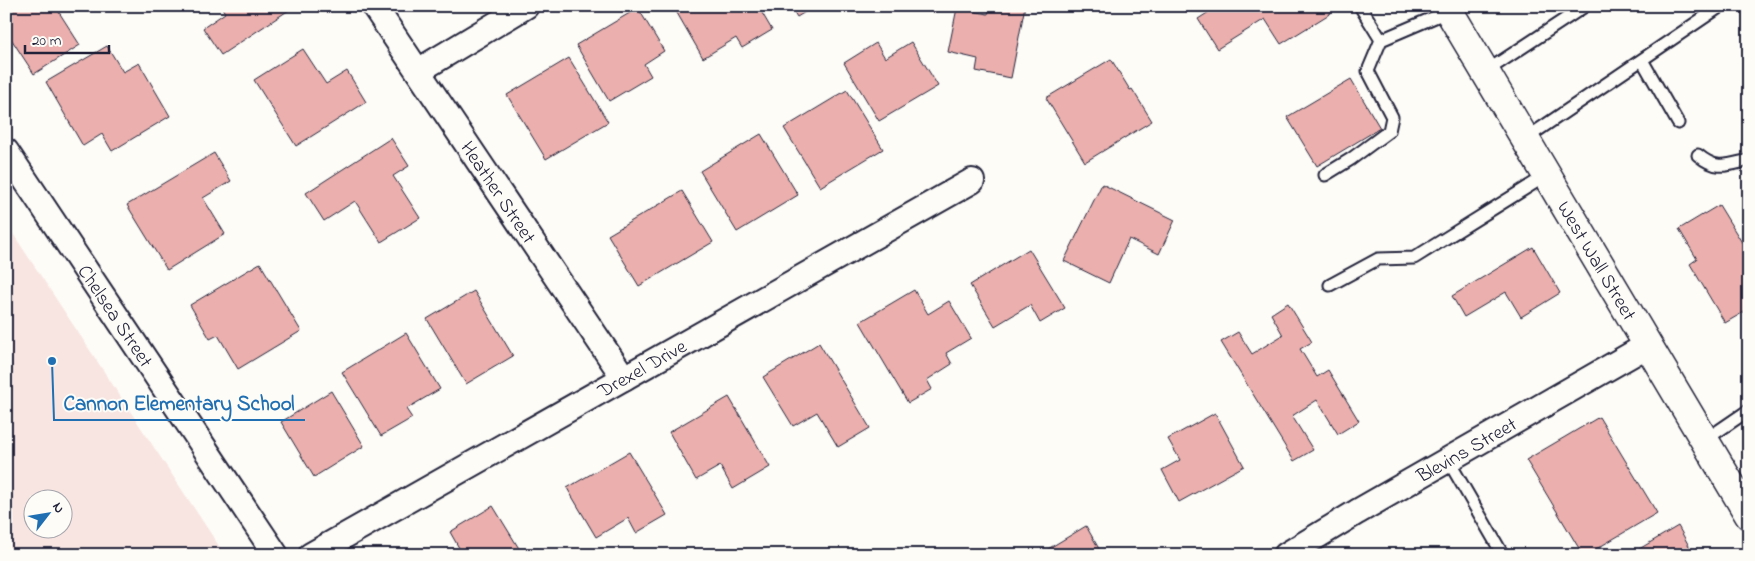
<svg xmlns="http://www.w3.org/2000/svg" width="1755" height="561" font-family="'Indie Flower',sans-serif">
<style>
.built{fill:#f8e5e1;fill-rule:evenodd}
.building{fill:#ebb0ad;stroke:#22223b}
.lines{fill:none;stroke-linecap:round;stroke-linejoin:round}
.lane-casing{stroke:#22223b;stroke-width:15}
.street-casing{stroke:#22223b;stroke-width:28}
.secondary-casing{stroke:#22223b;stroke-width:31}
.lane{stroke:#fdfcf7;stroke-width:11}
.street{stroke:#fdfcf7;stroke-width:24}
.secondary{stroke:#fdfcf7;stroke-width:28}
.labels{text-anchor:middle;stroke-width:4;stroke-linejoin:round;paint-order:stroke}
.street-label{font-size:20px;fill:#22223b;stroke:#fdfcf7}
.leader{fill:none;stroke:#1f6fb2;stroke-width:2}
.callout-dot{fill:#1f6fb2;stroke:#fdfcf7;stroke-width:2}
.callout-label{font-size:21px;text-anchor:middle;font-weight:bold;fill:#1f6fb2;stroke:#fdfcf7;stroke-width:4;stroke-linejoin:round;paint-order:stroke}
</style>
<rect width="100%" height="100%" fill="#fdfcf7"/>
<filter id="ink" filterUnits="userSpaceOnUse"><feTurbulence type="fractalNoise" baseFrequency=".02" numOctaves="2"/><feDisplacementMap in="SourceGraphic" scale="10" xChannelSelector="R" yChannelSelector="G"/><feConvolveMatrix kernelMatrix="1 2 1 2 8 2 1 2 1" color-interpolation-filters="sRGB"/></filter>
<g filter="url(#ink)">
<path class="built" d="M6,223L225,555H6ZM32,498H62V528H32Z"/>
<path class="building" d="M6,6H55L80,45L34,74L6,31Z
M221,6H295L221,55L203,28L225,13Z
M673,6H758L772,30L742,48L736,38L703,58Z
M790,6H815L797,17Z
M990,6H1025L1011,78L976,71L978,59L948,52L957,8L988,14Z
M1210,6H1326L1331,13L1281,44L1265,19L1217,49L1198,19L1212,10Z
M638,8L664,51L644,64L651,76L609,101L576,45Z
M911,42L938,86L879,121L844,63L876,43L885,58Z
M107,46L123,72L139,63L170,116L112,151L102,134L83,146L46,82Z
M303,49L326,84L347,71L366,102L296,146L254,80Z
M569,58L608,122L546,159L507,95Z
M1111,59L1130,90L1132,89L1152,121L1085,162L1046,98Z
M1351,79L1380,128L1317,166L1287,117Z
M847,90L883,149L820,187L784,128Z
M761,134L798,195L737,232L700,171Z
M391,138L409,166L393,176L420,218L381,242L355,201L324,221L306,193Z
M214,153L231,181L203,198L225,234L167,270L127,205Z
M1102,184L1175,220L1159,254L1129,239L1109,283L1064,261Z
M682,191L713,242L639,286L608,235Z
M1719,205L1749,254V309L1725,323L1690,264L1697,259L1679,229Z
M1533,247L1560,293L1521,317L1506,292L1464,317L1452,296Z
M1029,249L1065,308L1040,323L1030,305L995,326L970,285Z
M260,263L301,331L238,369L218,335L210,339L190,305Z
M914,290L928,314L949,301L971,338L946,353L952,364L927,380L932,389L908,403L860,322Z
M474,291L513,356L466,384L427,319Z
M1288,303L1312,342L1300,349L1317,377L1328,370L1359,421L1338,434L1317,400L1292,416L1313,450L1294,461L1221,342L1238,332L1252,354L1283,335L1271,314Z
M406,333L440,389L406,409L412,418L381,436L342,372Z
M819,343L870,428L838,447L817,412L793,426L763,377Z
M331,391L364,446L314,477L281,422Z
M729,397L770,467L733,489L720,466L696,480L669,432Z
M1215,413L1244,466L1179,502L1162,470L1180,460L1168,439Z
M1599,417L1657,513L1586,555H1583L1526,460Z
M629,452L667,515L636,533L628,518L596,537L567,488Z
M493,506L523,555H463L450,532Z
M1086,526L1102,554L1101,555H1038Z
M1678,526L1694,555H1629Z"/>
<g class="lines">
<g class="lane-casing">
<path id="lane" d="M1360,6L1381,40L1449,11
M1642,60L1678,123
M1485,72L1585,6
M1525,139L1721,6
M1698,155C1717,171 1727,165 1749,160
M1325,175L1351,159L1389,131L1392,117L1368,71L1381,40
M1330,285L1378,259L1414,258L1547,175
M1705,440L1749,410
M1448,460L1503,555"/>
</g>
<g class="street-casing">
<g id="street">
<path id="s1" d="M374,6L624,378"/>
<path d="M418,71L526,6"/>
<path id="s2" d="M6,151L276,555"/>
<path id="s3" d="M311,555L972,181"/>
<path id="s4" d="M1286,555L1357,512L1648,345"/>
</g>
</g>
<g class="secondary-casing">
<g id="secondary">
<path id="s5" d="M1446,6L1749,515"/>
</g>
</g>
<use href="#lane" class="lane"/>
<use href="#street" class="street"/>
<use href="#secondary" class="secondary"/>
</g>
</g>
<g class="labels">
<g class="street-label">
<text dy="7" stroke="none"><textPath href="#s1" startOffset="224">Heather Street</textPath></text>
<text dy="7" stroke="none"><textPath href="#s5" startOffset="296">West Wall Street</textPath></text>
<text dy="7" stroke="none"><textPath href="#s2" startOffset="198">Chelsea Street</textPath></text>
<text dy="7" stroke="none"><textPath href="#s3" startOffset="380">Drexel Drive</textPath></text>
<text dy="7" stroke="none"><textPath href="#s4" startOffset="209">Blevins Street</textPath></text>
</g>
</g>
<path class="leader" d="M52 361L54 420H305"/>
<circle class="callout-dot" cx="52" cy="361" r="5"/>
<g class="callout-label">
<text x="179" y="410">Cannon Elementary School</text>
</g>
<rect width="1755" height="561" fill="none" stroke="#fdfcf7" stroke-width="25"/>
<rect x="12" y="12" width="1730" height="536" fill="none" stroke="#22223b" stroke-width="2" filter="url(#ink)"/>
<g transform="translate(48 514) rotate(59)"><circle r="24" fill="#fdfcf7" stroke="#a5a5ac"/>
<path d="M0-4L9 19L0 12L-9 19Z" fill="#1f6fb2"/>
<text y="-8" font-size="14" font-weight="bold" text-anchor="middle" fill="#22223b">N</text>
</g>
<path d="M25 45v8h84v-8" fill="none" stroke="#22223b" stroke-width="2.5"/>
<text x="32" y="45" font-size="15" fill="#22223b" stroke="#fdfcf7" stroke-width="4" paint-order="stroke">20 m</text>
</svg>
